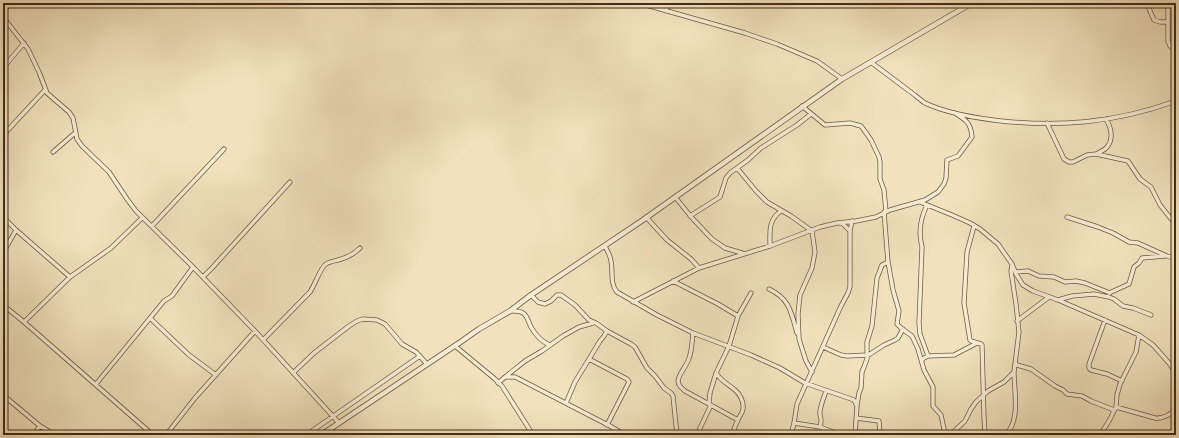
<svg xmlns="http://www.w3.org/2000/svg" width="1179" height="438" font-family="'Sorts Mill Goudy',serif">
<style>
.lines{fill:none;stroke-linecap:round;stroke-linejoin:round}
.minor-casing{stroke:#6e5942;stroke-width:5}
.tertiary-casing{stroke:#6e5942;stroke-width:6}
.minor{stroke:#f5ecd3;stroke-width:3.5}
.tertiary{stroke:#f5ecd3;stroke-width:4.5}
</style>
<rect width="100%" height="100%" fill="#f0e2bc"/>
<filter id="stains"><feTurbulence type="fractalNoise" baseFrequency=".005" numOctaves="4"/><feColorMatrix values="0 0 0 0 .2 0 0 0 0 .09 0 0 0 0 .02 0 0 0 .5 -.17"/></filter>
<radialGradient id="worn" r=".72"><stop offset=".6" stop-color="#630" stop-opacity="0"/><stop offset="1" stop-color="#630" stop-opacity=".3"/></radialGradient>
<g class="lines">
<g class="minor-casing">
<path id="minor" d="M639,3L745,33L777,44L817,61L842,79
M1149,3L1148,6L1154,20L1160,22H1168
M1168,3V41L1170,46L1176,52
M666,11L669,3
M3,12L8,6L6,3
M3,17L28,49L39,72L47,93L69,112L73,118L77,139L82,146L109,172L127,199L136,211L193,267L255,331L339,423
M872,63C884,72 896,81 908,90C914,94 919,99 925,103C946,113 970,117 993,120C1057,128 1115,123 1176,101
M3,68L24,43
M802,106L825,125L850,123L861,126L864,130L871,140L879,157L880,162V179L884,190L886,212
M1047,123L1064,159L1069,162H1073L1087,155L1096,154L1128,161L1140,179L1151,187L1160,205L1176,225
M3,137L7,131L45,90
M53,152L75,133
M1096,154C1100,152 1105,150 1107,147C1114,139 1111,127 1106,119
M737,168L756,191L767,202L791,216L812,231L815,252L812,268L800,295L798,314L799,339L806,361L812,372
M675,197L693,219L712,239L725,248L742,253
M920,202L952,215L970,223L980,229L998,244L1012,264L1016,274L1023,285L1033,291L1058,300L1139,335L1153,345L1169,363L1176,373
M927,205C920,219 918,232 922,247L919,323L920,334L928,356
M884,212L888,262L893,290L899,311L897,324L901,328L912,336L918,349L924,370L933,387V406L941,415L944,429L947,435
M690,216L720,197L726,178L730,173L748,160L761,148L797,125L811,114
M3,217L16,230L70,277
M646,217L667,240L691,259L699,268
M1067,217L1098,227L1113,233L1129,242L1138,243L1167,256L1176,259
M840,223L843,224L850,231
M152,226L224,149
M974,226L967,252L964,303L970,340L971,341L981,344L982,345L984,417L985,435
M605,246C606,249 609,253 610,257C614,268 609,283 617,292L657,315L693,333L751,355L780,368L805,383L854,400L857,406L855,435
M770,246C770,231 768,220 781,211
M3,253L16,230
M1015,272L1028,271L1039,276L1054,277L1065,282L1076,281L1085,283L1110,293
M203,277L212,268L290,182
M673,281L718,304L738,316L729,346L716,373C721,381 728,384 735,390C740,394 744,402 743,409C743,413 739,416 738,420C735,425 734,430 732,435
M769,289C790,299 791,312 797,333
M1109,293L1129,284L1134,267L1139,263L1142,258L1165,256
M531,295L538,302L545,304L551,301L557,295H561L575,305L589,320L596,323L607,331L631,344L635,347L647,368L655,376L664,388L671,393L673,396L677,435
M1058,300L1072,296L1094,294L1109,297L1114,299L1123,306L1133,308L1151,315
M633,302L699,268L770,246L820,227L837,223L856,221L876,217L890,210L925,200L938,192L944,184L946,178L947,160L958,156L972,137C971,123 966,120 955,113
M3,305L24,322L153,435
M510,311C514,311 519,310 523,313C528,316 528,322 531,327C535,334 542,342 550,345
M738,316L751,293
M150,318L189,355L216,375
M1105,320L1089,364V368L1091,370L1107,374L1122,381
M1017,321L1049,297
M24,322L70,277L111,248L142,218
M693,333C692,341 692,351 689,358C687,366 679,373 678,381C678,386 682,388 685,391L738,420
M263,340L310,292C315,285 320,268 326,264C329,262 334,261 338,260C346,258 354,254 360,248
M455,346L495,379L502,386L533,435
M823,347L841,355L847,356L867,355
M867,356L884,345L895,340L898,338L903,329
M589,359L627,379L629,382L607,425
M922,360L924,358L928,356L954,355L977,343
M1015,363L1017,365L1031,369L1055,386L1063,390L1067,394L1082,396L1091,401L1114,410
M293,373L314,353L349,326L357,321L363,319L377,320L385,324L402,344L416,352L427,364
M505,377L525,361L542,351L563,336L579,327L593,323
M498,383L505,377H515L521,380L610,426L625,435
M96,384L164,301L172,296L193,267
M3,395L40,426L55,435
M566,403L575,382L600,341L604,336L607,331
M709,403L710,393L716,373
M857,405L859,393L861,388L862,372L867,359V342L872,326L877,278L882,265L888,262
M1116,407L1155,418C1164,419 1170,415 1176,409
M856,418L879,421L880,435
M794,423L820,427L841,435
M820,427C823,417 819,418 820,411C821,404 824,397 826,391
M33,435L40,426
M166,435L195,398L255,331
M306,435L420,356
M699,435L700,428L711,405
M791,435L794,423L797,404L841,306L848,293L850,287V231L852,221
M950,435L965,421L971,409L976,402L988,391L1004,382L1014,372L1019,332L1016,304L1011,271L1012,265
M1005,435C1021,422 1014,390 1014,372
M1100,435L1109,421L1116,407L1117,395L1120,384L1136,352L1139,335"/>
</g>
<g class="tertiary-casing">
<path id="tertiary" d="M321,435L462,341L479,329L510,311L531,295L643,220L842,79L972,3"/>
</g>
<use href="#minor" class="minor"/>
<use href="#tertiary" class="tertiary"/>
</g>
<rect width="1179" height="438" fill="none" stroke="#f0e2bc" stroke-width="16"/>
<rect x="4" y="4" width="1171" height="430" fill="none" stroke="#422b19" stroke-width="2"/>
<rect x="8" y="8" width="1163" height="422" fill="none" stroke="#422b19"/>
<rect width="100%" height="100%" filter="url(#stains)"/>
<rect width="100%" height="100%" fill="url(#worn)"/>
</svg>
